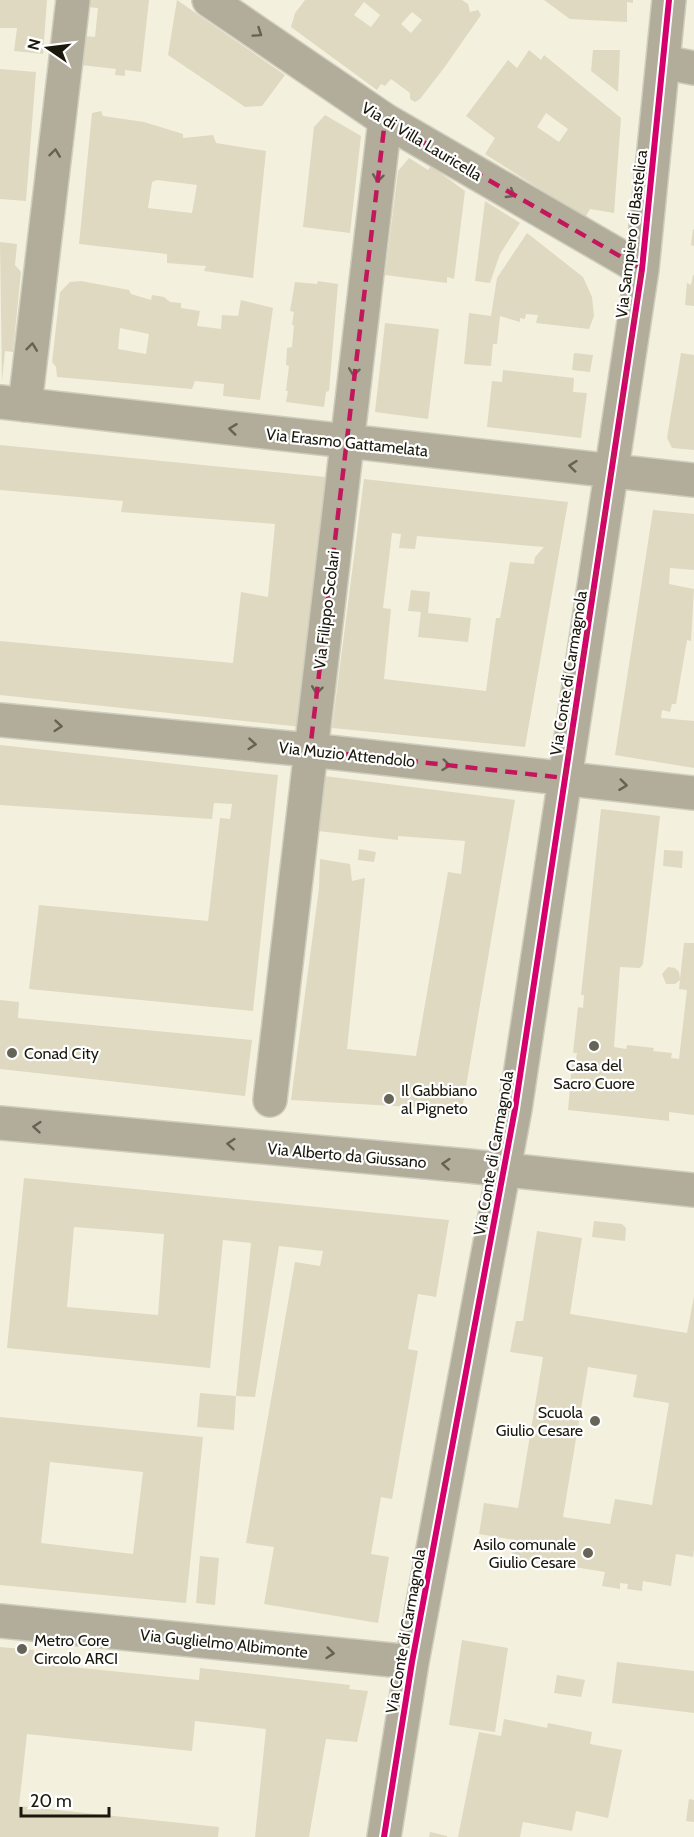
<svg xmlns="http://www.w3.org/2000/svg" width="694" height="1837" font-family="Cabin,sans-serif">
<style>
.building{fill:#ded9c0;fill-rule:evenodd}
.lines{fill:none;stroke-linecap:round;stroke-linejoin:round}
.street-casing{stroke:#cfcdbe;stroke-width:36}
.street{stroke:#b1ad9a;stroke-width:33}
.cycleway-casing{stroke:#fff;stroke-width:10}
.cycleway{stroke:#d6006c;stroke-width:6}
.oneway{stroke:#666253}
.marked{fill:none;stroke:#c2185b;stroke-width:4.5;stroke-dasharray:12 8;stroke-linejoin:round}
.poi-dot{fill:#666456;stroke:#fff;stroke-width:2}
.labels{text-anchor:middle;stroke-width:4.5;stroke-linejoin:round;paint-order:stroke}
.street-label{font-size:16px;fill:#1a180c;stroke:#fff}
.poi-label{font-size:16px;fill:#1a180c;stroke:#fff;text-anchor:start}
</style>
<rect width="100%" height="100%" fill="#f4f0de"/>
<path class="building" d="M0,0H47L43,54L14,51L17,28H0Z
M88,0H149L141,72L125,70V76L115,75L116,69L81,65L84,36L95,37L98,8L87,7Z
M177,0L285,75L262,106L245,107L168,55Z
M305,0H462L468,4L470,12L478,10L481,15L444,68L420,99L415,102L410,99V93L391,79L385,86L381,84L377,90L291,27L295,13ZM364,2L380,15L371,27L354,15ZM412,12L422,20L411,33L401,24Z
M544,0H633V3L627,2V22L570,19Z
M529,50L541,60L544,55L621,118L614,213L590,209L585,218L485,154L495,138L466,116L508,60L517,68ZM546,113L568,129L559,142L537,127Z
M593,50H620L618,92L591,71Z
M0,69L36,72L26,201L0,199Z
M101,111L103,116L144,122L183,134V138L213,135L216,143L266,151L253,278L204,271L206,266L167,263V254L79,244L92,113ZM157,180L197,185L192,213L148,208L152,182Z
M325,115L361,136L350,233L303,227L314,127Z
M409,158L428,170L431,166L465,191L454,279L447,277V283L385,275L398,171Z
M485,201L520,223L500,254L490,283L475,281Z
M693,229L694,230V246L691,245Z
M527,233L583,277L592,297L594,316L589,329L536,323L538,315L526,314L525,319L520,318V322L500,316L497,344H493L491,366L464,364L469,313L491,316L497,278Z
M0,242L17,244L15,265L21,272L13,352L5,351L2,382Z
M693,275H694V306L685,305L687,283L691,285Z
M81,281L129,290L131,294L151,300L152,295L164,297L170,302L181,303V308L200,311L197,326L221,329L222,315L238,316L241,300L273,308L260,400L223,396L224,384L195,381L192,389L57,377L56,367L52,362L60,292L70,282ZM120,328L149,334L146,354L118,349Z
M318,281L338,284L329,391L326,392L324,407L286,402L288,391H286L289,366L286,365L287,348L292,347L294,325H292L294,312L290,311L295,282L317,284Z
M385,323L439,329L428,419L375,412Z
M574,353L593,355L590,372L572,370Z
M681,353L694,355V450L672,448L667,438Z
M503,370L574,378L573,392L587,393L581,438L487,427L492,381L502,382Z
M0,445L326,477L302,727L0,695V641L233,663L241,592L268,597L275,524L121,512L123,501L0,490Z
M364,479L568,502L525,747L332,728ZM392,533L401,534L399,548L415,549L417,536L544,547L535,557L534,564L510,562L500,618H496L486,691L384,679L391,609L383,608Z
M653,510L694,514V570L670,568L669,584L694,589L691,641L687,640L676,704H672L670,712L662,710L661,718L694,721V768L615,755Z
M411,590L430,592L428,613L471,618L468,642L418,637L421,612L408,611Z
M0,745L278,775L253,1011L29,989L39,905L208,921L220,818L230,819L232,804L214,803L212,819L0,805Z
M324,776L515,800L462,1110L291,1100L319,888L320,859L350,864L352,881L365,878L347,1049L416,1056L448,872L461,874L465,841L398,836V840L318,831Z
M601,809L660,816L643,964L640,968L620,967L614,1047L626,1049L627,1045L654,1048L653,1051L672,1053L671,1058L679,1059L687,990L679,989L680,980L675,984H666L662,974L668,967L675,968L679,972L680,979L684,943H694V1115L669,1112V1121L568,1110L572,1064L575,1065L577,1053H573L578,1007L583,1008L584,995H581Z
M359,849L376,852L374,862L358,860Z
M664,850L683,851L682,868L663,866Z
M0,1000L19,1002L18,1018L252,1040L245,1096L0,1069Z
M24,1178L449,1220L436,1297L418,1294L408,1349L418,1351L392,1499L381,1497L371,1554L389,1557L378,1623L264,1604L274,1547L246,1543L295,1262L320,1266L323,1251L279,1246L255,1397L236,1396L251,1243L223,1240L210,1368L7,1348ZM74,1227L164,1234L158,1315L67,1307Z
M594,1221L622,1224L626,1228L625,1241L592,1237Z
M537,1231L582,1238L570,1314L687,1333L694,1296V1550L693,1557L676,1554L671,1586L643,1581L642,1591L627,1589L628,1584L620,1583V1589L602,1586L605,1572L511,1557L515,1540L479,1534L484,1503L518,1508L543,1357L510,1352L516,1321H523ZM588,1367L637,1375L633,1397L669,1403L652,1505L615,1499L610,1524L563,1517Z
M200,1393L236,1396L234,1430L197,1427Z
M0,1417L203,1437L186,1603L0,1585ZM50,1462L143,1472L133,1554L41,1543Z
M200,1556L219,1558L215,1605L196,1603Z
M462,1640L508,1648L495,1732L449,1725Z
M0,1647L34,1650L33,1663L199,1680L200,1668L350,1685L349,1689L368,1691L357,1742L326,1739L309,1837H255L266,1729L195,1721L192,1751L27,1734L19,1806L219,1827L218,1837H0Z
M617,1662L694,1671V1713L612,1703Z
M557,1675L585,1680L581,1697L554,1693Z
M504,1719L547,1728L548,1723L592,1732L590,1744L622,1750L608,1818L576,1811L572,1831L523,1822L520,1837H458L479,1732L501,1736Z
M689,1799L694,1800V1822L686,1821Z
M430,1832L447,1836V1837H429Z"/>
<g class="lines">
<g class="street-casing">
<path id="street" d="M209,0L385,120L642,269
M663,62L694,68
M0,402L694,480
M25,405L73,0
M0,720L310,750L694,793
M270,1100L385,120
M0,1123L469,1166L694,1190
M0,1621L412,1662
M384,1837L412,1662L515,1109L642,269L669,0"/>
</g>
<use href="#street" class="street"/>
<g class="cycleway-casing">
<path id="cycleway" d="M384,1837L412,1662L515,1109L642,269L669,0"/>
</g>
<use href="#cycleway" class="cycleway"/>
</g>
<defs><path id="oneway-chevron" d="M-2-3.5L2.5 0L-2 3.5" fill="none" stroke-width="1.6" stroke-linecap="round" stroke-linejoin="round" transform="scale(1.5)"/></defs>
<g class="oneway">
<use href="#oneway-chevron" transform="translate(258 33) rotate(34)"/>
<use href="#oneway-chevron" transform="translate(55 153) rotate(-83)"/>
<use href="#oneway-chevron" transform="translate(378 178) rotate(97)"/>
<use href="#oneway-chevron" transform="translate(511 194) rotate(31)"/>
<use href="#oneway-chevron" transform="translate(32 347) rotate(-83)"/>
<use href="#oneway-chevron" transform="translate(354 372) rotate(97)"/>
<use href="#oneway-chevron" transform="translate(233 429) rotate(-173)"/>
<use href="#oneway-chevron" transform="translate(573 466) rotate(-174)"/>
<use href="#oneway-chevron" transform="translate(317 690) rotate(97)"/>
<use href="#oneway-chevron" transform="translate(58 726) rotate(5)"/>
<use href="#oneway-chevron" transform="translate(252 744) rotate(5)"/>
<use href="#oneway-chevron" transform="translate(446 765) rotate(6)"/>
<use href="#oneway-chevron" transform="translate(623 785) rotate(7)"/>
<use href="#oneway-chevron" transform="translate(37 1127) rotate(-175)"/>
<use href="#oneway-chevron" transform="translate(231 1144) rotate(-175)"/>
<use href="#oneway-chevron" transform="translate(446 1164) rotate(-175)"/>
<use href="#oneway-chevron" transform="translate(330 1653) rotate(6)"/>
</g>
<path class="marked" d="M385,120L642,269L565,778L310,750Z"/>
<g class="poi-dot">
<circle cx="594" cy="1046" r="6"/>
<circle cx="12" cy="1053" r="6"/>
<circle cx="389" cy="1099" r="6"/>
<circle cx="595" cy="1421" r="6"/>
<circle cx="588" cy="1553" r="6"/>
<circle cx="22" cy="1649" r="6"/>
</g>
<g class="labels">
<g class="street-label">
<text transform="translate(422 141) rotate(31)" y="6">Via di Villa Lauricella</text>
<text transform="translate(631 234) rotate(-83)" y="6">Via Sampiero di Bastelica</text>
<text transform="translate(347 442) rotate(6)" y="6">Via Erasmo Gattamelata</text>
<text transform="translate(326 610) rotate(-83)" y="6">Via Filippo Scolari</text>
<text transform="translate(568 673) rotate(-81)" y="6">Via Conte di Carmagnola</text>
<text transform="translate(347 754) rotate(6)" y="6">Via Muzio Attendolo</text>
<text transform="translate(493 1153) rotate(-80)" y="6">Via Conte di Carmagnola</text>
<text transform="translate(347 1155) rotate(5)" y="6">Via Alberto da Giussano</text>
<text transform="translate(405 1631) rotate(-80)" y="6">Via Conte di Carmagnola</text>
<text transform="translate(224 1643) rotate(6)" y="6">Via Guglielmo Albimonte</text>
</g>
<g class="poi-label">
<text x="24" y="1059">Conad City</text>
<text x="594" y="1071" text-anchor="middle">Casa del<tspan x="594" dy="18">Sacro Cuore</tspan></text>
<text x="401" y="1096">Il Gabbiano<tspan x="401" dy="18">al Pigneto</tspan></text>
<text x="583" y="1418" text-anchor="end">Scuola<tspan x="583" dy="18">Giulio Cesare</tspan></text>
<text x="576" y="1550" text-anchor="end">Asilo comunale<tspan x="576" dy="18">Giulio Cesare</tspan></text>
<text x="34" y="1646">Metro Core<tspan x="34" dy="18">Circolo ARCI</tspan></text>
</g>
</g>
<g transform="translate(48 48) rotate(284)" stroke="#ffffff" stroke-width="4.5" paint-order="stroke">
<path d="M0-4.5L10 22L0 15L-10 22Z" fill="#1a180c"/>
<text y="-9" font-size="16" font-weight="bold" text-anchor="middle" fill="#1a180c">N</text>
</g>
<path d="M21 1807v9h88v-9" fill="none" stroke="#1a180c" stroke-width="3"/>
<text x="30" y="1807" font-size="18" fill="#1a180c" stroke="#ffffff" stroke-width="4.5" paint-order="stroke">20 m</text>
</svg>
